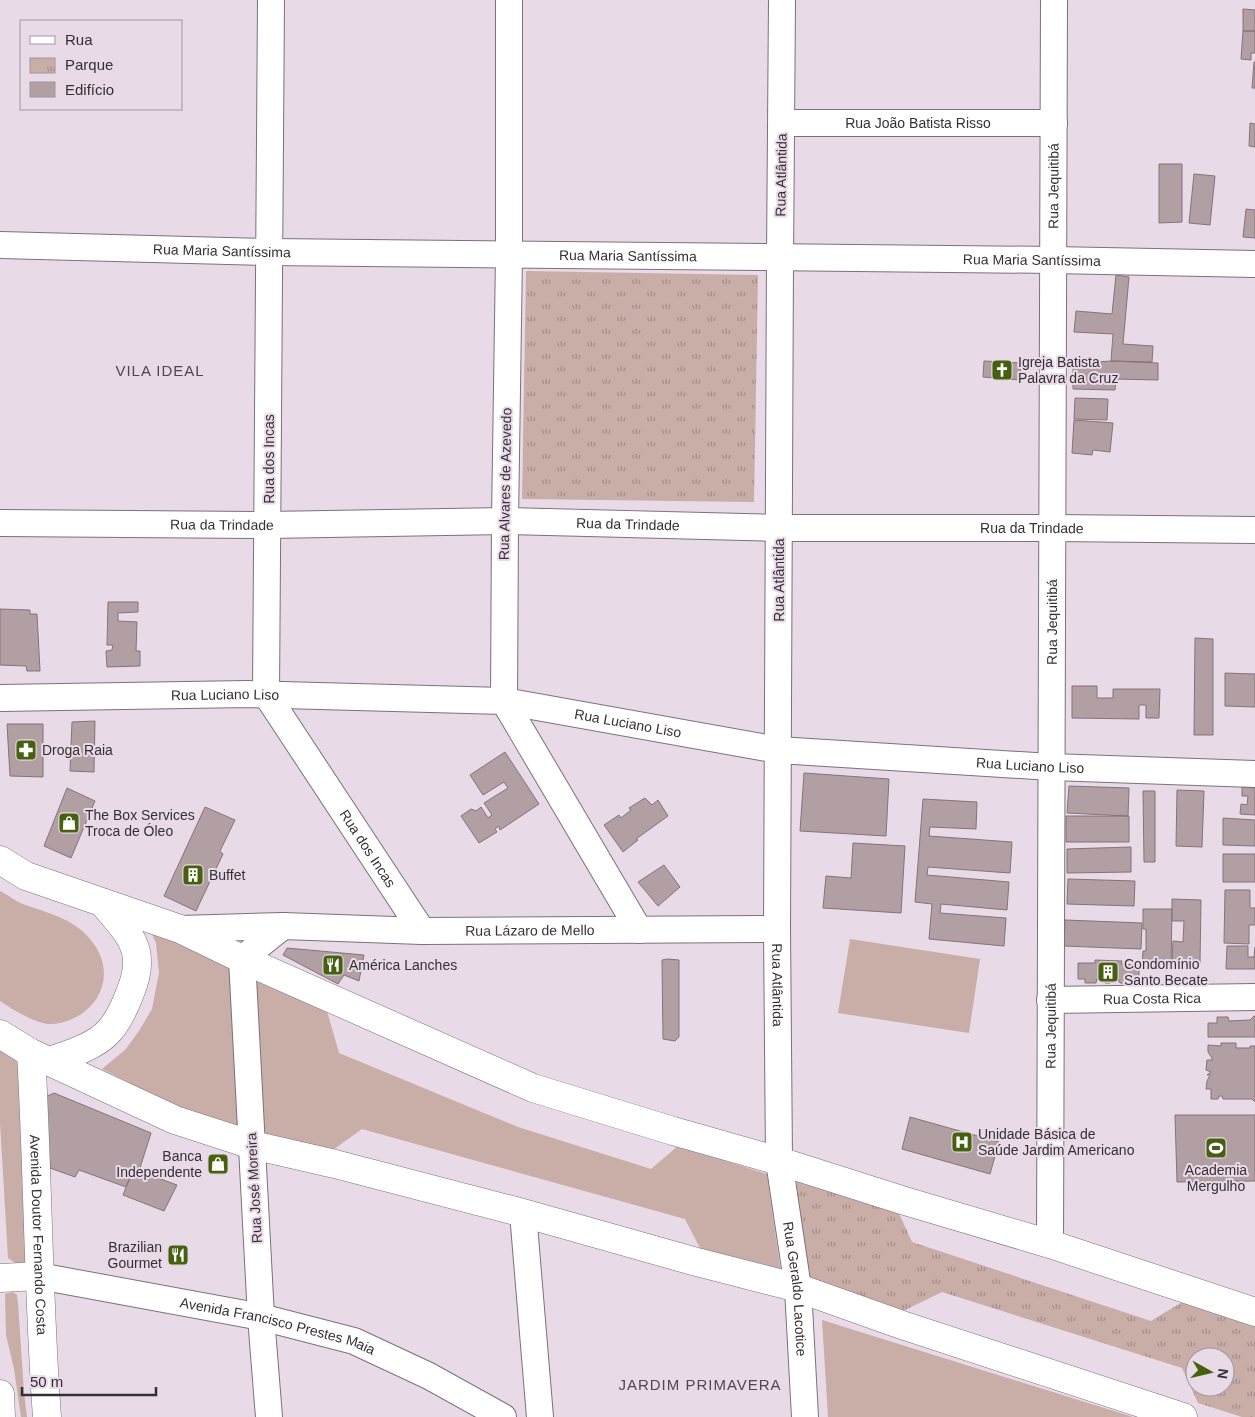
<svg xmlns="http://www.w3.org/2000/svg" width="1255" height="1417" font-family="Helvetica,sans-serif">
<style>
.green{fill:#c9ada7}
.park{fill:url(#park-tufts);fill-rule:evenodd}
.building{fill:#b19fa4;stroke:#857378}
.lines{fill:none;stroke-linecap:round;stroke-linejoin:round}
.minor-casing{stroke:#7d707c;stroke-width:28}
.major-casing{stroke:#7d707c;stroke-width:29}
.minor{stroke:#fff;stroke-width:26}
.major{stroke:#fff;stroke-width:28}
.labels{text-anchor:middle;stroke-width:4;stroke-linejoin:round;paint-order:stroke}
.street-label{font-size:14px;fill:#363035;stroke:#e8dae7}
.poi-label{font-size:14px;fill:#363035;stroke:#e8dae7;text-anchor:start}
.neighbourhood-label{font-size:15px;letter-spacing:1px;fill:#514651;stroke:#e8dae7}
</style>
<defs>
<pattern id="park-tufts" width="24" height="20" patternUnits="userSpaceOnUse" patternTransform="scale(1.25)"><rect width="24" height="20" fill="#c9ada7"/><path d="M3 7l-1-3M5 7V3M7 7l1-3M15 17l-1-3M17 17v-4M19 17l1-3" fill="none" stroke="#a48d89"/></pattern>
</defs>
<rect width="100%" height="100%" fill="#e8dae7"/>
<path class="green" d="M0,891C8,895 15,901 23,904C47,913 73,918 90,939C115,968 105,1005 70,1020C64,1022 58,1024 52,1024C38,1025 11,1009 0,1001Z
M150,930L232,969L240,1127L179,1108L102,1069L125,1050L139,1031L152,1009L159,973L156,943Z
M850,939L980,959L969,1033L838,1013Z
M251,976L327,1011L339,1053L518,1127L651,1169L678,1146L767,1174L781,1274L702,1252L685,1219L362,1129L330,1152L260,1133Z
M0,1048L19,1063L28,1258L24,1264L18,1265L8,1258L0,1123Z
M13,1292L17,1295L18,1303L24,1393L27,1417H21L14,1369L6,1335L5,1294Z
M822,1320L1133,1417H828Z"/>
<path class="park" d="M526,271L758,275L754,502L522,499Z
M796,1178L897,1209L912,1242L1151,1321L1182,1302L1255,1325V1417H1242L1198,1403L1182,1368L942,1292L903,1311L808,1278ZM1195,1357H1225V1387H1195Z"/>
<path class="building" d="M1243,9L1255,10V31H1243Z
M1243,31H1255V53H1251V60L1241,59Z
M1254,62H1255V88H1252Z
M1250,123L1255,124V147L1249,146Z
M1159,164H1182V222L1159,223Z
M1194,174L1215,176L1210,225L1189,223Z
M1246,209L1255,210V238L1243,237Z
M1116,275L1129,277L1123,344L1153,346L1152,362L1111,361L1113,334L1074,332L1076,311L1112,314Z
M984,361L1021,363L1020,380L983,377Z
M1111,361L1158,363V380L1116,379L1115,390L1073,389V364L1097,365V362Z
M1075,398L1108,399L1107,420L1074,419Z
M1074,420L1113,423L1110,452L1093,450L1092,455L1072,453Z
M108,602H138V612L118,613V621L137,622L136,651H140V666L107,667L106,651L112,650L113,645H107Z
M0,609L30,610V614H37L40,671H27L26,666L0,665Z
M1195,638L1213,639V735H1194Z
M1225,673L1255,674V707L1225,706Z
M1072,686H1097V698H1113V689H1160L1159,718H1146V705H1139V719L1072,718Z
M95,721L94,772L70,771L72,722Z
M7,724H43V777L10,776Z
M505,752L539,804L500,830L499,826L495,829L497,832L479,843L461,816L471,809L476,811L481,807L488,818L492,815L484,803L508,788L504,782L483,795L470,775Z
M804,773L889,779L886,836L800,831Z
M1069,786L1129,788L1128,816L1067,813Z
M1242,787L1255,788V815L1240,814L1241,804L1247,805L1248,796H1242Z
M67,788L95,801L71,858L44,846Z
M1177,790L1204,791L1202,847L1176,846Z
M1143,791H1155V862H1144Z
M645,798L652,805L658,800L668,816L636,839L638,840L623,852L604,825L619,815L621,818L631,810L629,808Z
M923,799L977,802L976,829L930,827L929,836L1012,842L1010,873L928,867L927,875L1009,882L1007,910L941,904L940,913L1006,918L1004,946L929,939L932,904L915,902Z
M205,807L235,820L220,851L223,854L196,911L164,896Z
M1066,816H1129V842H1066Z
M1223,818L1255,820V846L1223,845Z
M853,843L905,846L901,913L823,908L826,876L851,878Z
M1131,847V872L1067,873V849Z
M1223,854H1255V882H1223Z
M664,865L680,887L658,906L638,882Z
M1068,879L1135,881L1134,906L1067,904Z
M1225,890H1250V908H1255V925H1249V944L1224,943Z
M1172,899L1201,900L1200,963L1172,962L1173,941L1183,942L1184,921H1172Z
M1143,909H1172L1171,967H1142L1143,951H1146V929H1143Z
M1065,920L1142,923L1141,949L1064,946Z
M1227,946H1248V957H1254L1255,947V969H1226Z
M287,948L364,955L359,981L344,975L338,984L283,955Z
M668,959L679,960V1037L675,1041L663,1039L662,960Z
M1095,960L1122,961L1121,964L1139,965V980H1132V983H1120L1118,980H1112L1110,983H1105L1104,980L1097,979L1096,983H1085V979H1078V963H1095Z
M1254,1016H1255V1037H1208V1023H1217V1017H1228L1229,1021L1250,1020Z
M1221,1043H1236V1048H1250V1046H1255V1102L1252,1099H1223L1222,1096H1219L1218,1099H1211V1089H1206L1207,1081L1210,1075H1207L1211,1072L1206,1070L1207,1060H1212V1058L1208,1052V1045L1221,1046Z
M54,1093L151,1133L139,1171L135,1165L126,1187L79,1170L75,1177L50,1168L45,1097Z
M1175,1115H1255V1181L1177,1182Z
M910,1117L999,1142L990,1174L902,1149Z
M215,1159L224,1163L222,1169L213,1165Z
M135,1165L139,1171L177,1185L164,1211L123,1195Z"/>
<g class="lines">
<g class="minor-casing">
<g id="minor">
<path id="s1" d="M271,0L266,694L422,931"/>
<path d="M509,0V255L505,521L504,701L639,930"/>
<path id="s2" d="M782,0L780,258L777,929L779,1161L798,1288L805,1417"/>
<path id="s3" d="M782,123H1054"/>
<path id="s4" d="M0,245L270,252L1053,260L1255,264"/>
<path id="s5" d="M0,523L268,525L505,521L779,528H1052L1255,530"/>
<path id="s6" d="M0,698L247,694L504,701L778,750L1051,767L1255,774"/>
<path id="s7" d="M180,929L283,926L422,931L777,929"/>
<path id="s8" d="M1050,1000L1255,997"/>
<path d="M523,1213L540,1417"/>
<path id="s9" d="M1050,1244L1054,0"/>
<path id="s10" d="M39,1276L261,1317L354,1341L429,1376L503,1417"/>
<path d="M269,1417L261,1317L242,959L283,926"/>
</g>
</g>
<g class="major-casing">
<g id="major">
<path d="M0,860L26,876L180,929L242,959L533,1088L673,1131L779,1161L905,1201L1050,1244L1255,1312"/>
<path d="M0,1034L31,1053L175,1120L252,1145L335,1164L523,1213L693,1261L798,1288L902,1325L1183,1417"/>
<path id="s11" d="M31,1053C38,1174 38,1296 47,1417"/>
<path d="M49,1061C68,1055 97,1046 110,1030C119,1020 125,1006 130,993C135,981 139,965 136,952C132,934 115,918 104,904"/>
<path d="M0,1278L39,1276"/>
<path d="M0,1394L1,1417"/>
</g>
</g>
<use href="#minor" class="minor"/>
<use href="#major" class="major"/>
</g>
<defs>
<g id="church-square" transform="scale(1.125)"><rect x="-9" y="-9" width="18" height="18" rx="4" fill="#45600f" stroke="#e8dae7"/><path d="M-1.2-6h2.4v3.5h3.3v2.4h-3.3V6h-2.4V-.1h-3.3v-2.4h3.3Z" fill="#fff"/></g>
<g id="pharmacy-square" transform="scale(1.125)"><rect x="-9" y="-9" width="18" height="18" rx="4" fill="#45600f" stroke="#e8dae7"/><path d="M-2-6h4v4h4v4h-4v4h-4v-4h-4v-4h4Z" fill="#fff"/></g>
<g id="shop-square" transform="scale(1.125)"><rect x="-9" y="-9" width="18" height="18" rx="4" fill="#45600f" stroke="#e8dae7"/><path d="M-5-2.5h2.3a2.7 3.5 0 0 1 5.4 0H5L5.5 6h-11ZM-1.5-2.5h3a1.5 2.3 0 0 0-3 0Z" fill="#fff"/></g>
<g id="building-square" transform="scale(1.125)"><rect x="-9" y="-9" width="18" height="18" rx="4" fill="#45600f" stroke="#e8dae7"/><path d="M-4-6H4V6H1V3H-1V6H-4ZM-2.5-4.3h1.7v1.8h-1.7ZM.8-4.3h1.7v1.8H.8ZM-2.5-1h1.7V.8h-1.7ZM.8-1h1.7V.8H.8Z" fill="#fff"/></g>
<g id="restaurant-square" transform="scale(1.125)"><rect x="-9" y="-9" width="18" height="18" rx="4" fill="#45600f" stroke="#e8dae7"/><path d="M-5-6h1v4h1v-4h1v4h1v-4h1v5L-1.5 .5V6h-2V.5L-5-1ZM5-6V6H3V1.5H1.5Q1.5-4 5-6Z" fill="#fff"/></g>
<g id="hospital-square" transform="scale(1.125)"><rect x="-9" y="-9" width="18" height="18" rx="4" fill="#45600f" stroke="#e8dae7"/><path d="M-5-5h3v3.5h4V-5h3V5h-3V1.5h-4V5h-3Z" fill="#fff"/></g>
<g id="stadium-square" transform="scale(1.125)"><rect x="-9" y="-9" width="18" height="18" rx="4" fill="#45600f" stroke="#e8dae7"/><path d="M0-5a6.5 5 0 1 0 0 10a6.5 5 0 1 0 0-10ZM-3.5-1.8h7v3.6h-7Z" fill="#fff"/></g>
</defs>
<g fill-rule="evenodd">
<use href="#church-square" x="1002" y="370"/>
<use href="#pharmacy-square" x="26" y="750"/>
<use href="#shop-square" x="69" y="823"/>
<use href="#building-square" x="193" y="875"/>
<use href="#restaurant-square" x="333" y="965"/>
<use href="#building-square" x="1108" y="972"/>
<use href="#hospital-square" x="962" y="1142"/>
<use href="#stadium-square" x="1216" y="1148"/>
<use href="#shop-square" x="218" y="1164"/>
<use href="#restaurant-square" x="178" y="1255"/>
</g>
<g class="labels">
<g class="street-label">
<text dy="5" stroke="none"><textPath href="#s3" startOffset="136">Rua João Batista Risso</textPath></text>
<text transform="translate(781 175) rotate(-89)" y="5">Rua Atlântida</text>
<text dy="5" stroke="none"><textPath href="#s9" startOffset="1058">Rua Jequitibá</textPath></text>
<text dy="5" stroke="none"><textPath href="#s4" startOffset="222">Rua Maria Santíssima</textPath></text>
<text dy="5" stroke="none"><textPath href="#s4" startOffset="628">Rua Maria Santíssima</textPath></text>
<text dy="5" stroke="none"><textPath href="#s4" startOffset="1032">Rua Maria Santíssima</textPath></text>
<text transform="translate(269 459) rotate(-90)" y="5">Rua dos Incas</text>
<text transform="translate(505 484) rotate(-89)" y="5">Rua Alvares de Azevedo</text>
<text dy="5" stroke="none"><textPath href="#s5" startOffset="222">Rua da Trindade</textPath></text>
<text dy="5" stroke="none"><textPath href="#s5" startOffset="628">Rua da Trindade</textPath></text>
<text dy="5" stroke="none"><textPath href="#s5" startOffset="1032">Rua da Trindade</textPath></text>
<text transform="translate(779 580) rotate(-90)" y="5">Rua Atlântida</text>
<text dy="5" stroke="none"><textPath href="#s9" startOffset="622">Rua Jequitibá</textPath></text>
<text dy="5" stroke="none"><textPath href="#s6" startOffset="225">Rua Luciano Liso</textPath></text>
<text dy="5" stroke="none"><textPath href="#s6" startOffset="630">Rua Luciano Liso</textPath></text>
<text dy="5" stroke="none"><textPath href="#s6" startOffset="1035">Rua Luciano Liso</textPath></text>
<text dy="5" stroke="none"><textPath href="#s1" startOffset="879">Rua dos Incas</textPath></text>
<text dy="5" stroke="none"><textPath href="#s7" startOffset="350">Rua Lázaro de Mello</textPath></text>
<text dy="5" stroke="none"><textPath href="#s2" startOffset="985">Rua Atlântida</textPath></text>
<text dy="5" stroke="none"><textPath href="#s8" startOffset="102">Rua Costa Rica</textPath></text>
<text dy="5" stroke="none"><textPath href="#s9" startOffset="218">Rua Jequitibá</textPath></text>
<text transform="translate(254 1188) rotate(-93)" y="5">Rua José Moreira</text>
<text dy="5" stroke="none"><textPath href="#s11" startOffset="182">Avenida Doutor Fernando Costa</textPath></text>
<text dy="5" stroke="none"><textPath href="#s2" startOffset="1290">Rua Geraldo Lacotice</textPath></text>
<text dy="5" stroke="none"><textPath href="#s10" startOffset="244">Avenida Francisco Prestes Maia</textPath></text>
</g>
<g class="poi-label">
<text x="1018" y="367">Igreja Batista<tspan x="1018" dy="16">Palavra da Cruz</tspan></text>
<text x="42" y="755">Droga Raia</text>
<text x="85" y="820">The Box Services<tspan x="85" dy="16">Troca de Óleo</tspan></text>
<text x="209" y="880">Buffet</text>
<text x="1124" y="969">Condomínio<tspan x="1124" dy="16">Santo Becate</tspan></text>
<text x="349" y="970">América Lanches</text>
<text x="978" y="1139">Unidade Básica de<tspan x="978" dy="16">Saúde Jardim Americano</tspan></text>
<text x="202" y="1161" text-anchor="end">Banca<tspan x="202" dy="16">Independente</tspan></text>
<text x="1216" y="1175" text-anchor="middle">Academia<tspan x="1216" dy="16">Mergulho</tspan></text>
<text x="162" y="1252" text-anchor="end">Brazilian<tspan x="162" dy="16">Gourmet</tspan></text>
</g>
<g class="neighbourhood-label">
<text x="160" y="376">VILA IDEAL</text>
<text x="700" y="1390">JARDIM PRIMAVERA</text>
</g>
</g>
<rect x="20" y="20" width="162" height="90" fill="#e8dae7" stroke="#a196a0"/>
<rect x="30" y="36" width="25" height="8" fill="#ffffff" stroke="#a196a0"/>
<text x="65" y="45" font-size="15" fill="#363035">Rua</text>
<rect x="30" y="58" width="25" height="15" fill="url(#park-tufts)" stroke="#a196a0"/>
<text x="65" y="70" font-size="15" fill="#363035">Parque</text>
<rect x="30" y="82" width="25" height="15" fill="#b19fa4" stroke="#a196a0"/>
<text x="65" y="95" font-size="15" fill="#363035">Edifício</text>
<g transform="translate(1210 1372) rotate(98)"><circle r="24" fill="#e8dae7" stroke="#a196a0"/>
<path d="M0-4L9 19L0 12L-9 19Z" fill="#45600f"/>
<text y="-8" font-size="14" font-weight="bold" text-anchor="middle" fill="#363035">N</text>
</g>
<path d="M22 1387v8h134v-8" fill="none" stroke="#363035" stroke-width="2.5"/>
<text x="30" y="1387" font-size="15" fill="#363035" stroke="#e8dae7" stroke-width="4" paint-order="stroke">50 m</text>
</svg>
